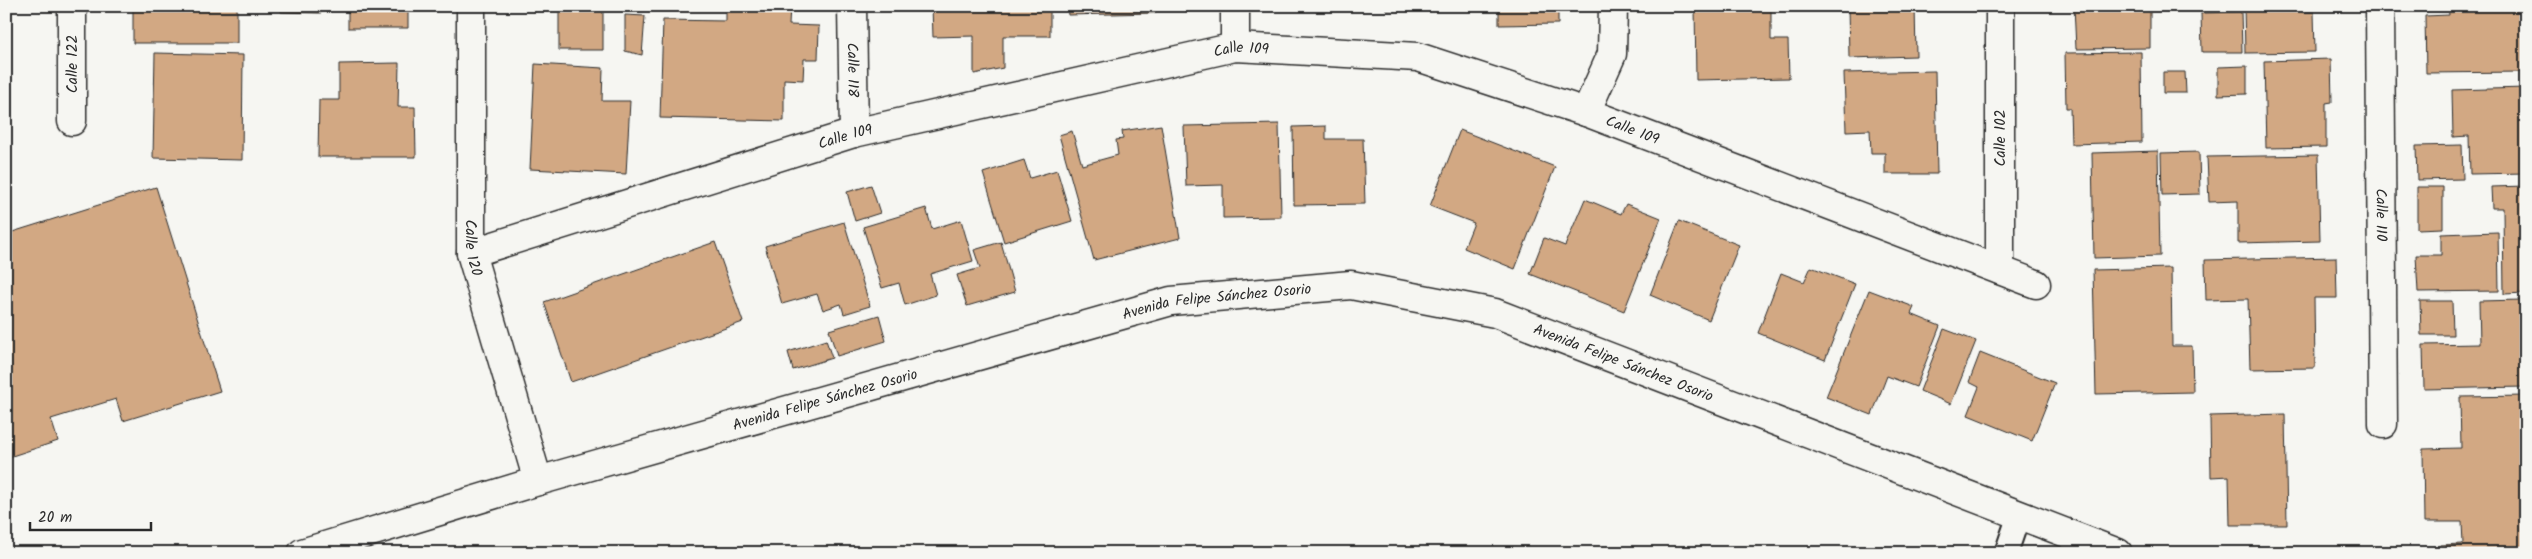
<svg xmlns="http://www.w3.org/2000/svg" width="2532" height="559" font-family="Kalam,sans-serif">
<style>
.building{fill:#d2a883;stroke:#2b2b2b}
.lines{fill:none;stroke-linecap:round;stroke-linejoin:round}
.lane-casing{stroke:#2b2b2b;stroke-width:26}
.street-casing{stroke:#2b2b2b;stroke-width:31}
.secondary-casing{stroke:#2b2b2b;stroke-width:31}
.lane{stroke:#f6f6f2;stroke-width:22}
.street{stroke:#f6f6f2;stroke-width:28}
.secondary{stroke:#f6f6f2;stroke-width:28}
.labels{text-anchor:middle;stroke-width:5;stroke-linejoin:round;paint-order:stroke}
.street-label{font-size:15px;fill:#2b2b2b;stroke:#f6f6f2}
</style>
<rect width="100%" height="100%" fill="#f6f6f2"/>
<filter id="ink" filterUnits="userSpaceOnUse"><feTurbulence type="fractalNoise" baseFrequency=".02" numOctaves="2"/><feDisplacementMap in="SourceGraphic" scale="10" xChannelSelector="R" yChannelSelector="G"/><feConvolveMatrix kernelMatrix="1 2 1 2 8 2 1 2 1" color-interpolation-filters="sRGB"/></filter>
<g filter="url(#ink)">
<path class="building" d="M6,6H9L10,53H6Z
M133,6H237V43H133Z
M281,6H321V13L281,12Z
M348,6H408V28H348Z
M559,6H603V50H559Z
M726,6H790L789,25L819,26L818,59H804L803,80L784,79V121L660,118L663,20L726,21Z
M932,6H1050V36H1003V68L974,74V36L933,37Z
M1067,6H1155V13L1068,15Z
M1386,6H1416V9L1386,10Z
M1487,6H1558V24L1499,25V8H1487Z
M1695,6H1771V40H1788L1789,78L1696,80Z
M1848,6H1915L1916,56L1849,58Z
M2074,6H2150V48L2076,49Z
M2244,6H2302V12H2314L2315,52L2245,53Z
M2448,6H2522L2523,72L2426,73L2425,16L2449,15Z
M2241,12L2242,52H2202L2201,13Z
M625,15L645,16L642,55L625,51Z
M2141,52L2142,142L2071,144L2070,108H2066L2065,53Z
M155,53L243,55L242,160L153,158Z
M2331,59L2332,102L2326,103V147L2266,148L2264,61Z
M399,63L398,107H415L416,157H318L319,100H339V64Z
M535,64L603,68L602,101H630L626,174L530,169Z
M2247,66V94L2218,95V67Z
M1935,71L1937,174H1885V153H1871L1870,130L1846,131L1844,73Z
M2163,72H2185L2186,93H2163Z
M2526,88V173L2470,174L2469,136L2453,137L2452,90Z
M1279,124L1281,217L1223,218V185L1186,186L1184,126Z
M1161,125L1180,238L1094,260L1059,135L1072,131L1082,165L1118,155L1116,140L1123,139L1122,131Z
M1326,126V139H1363L1365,204L1294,205L1293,127Z
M1460,130L1555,167L1515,269L1464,248L1474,223L1430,206Z
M2462,145L2463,179L2417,180L2416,146Z
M2158,151L2160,256L2094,258L2092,153Z
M2199,152L2200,194L2162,195L2161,153Z
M2318,155L2320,241L2238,243V201L2209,202L2207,157Z
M1024,160L1030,178L1057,170L1072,221L1004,242L983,173Z
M871,185L880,213L855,221L847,192Z
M2526,186V293L2504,294L2503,208H2492L2491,187Z
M156,187L220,391L123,421L116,399L51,419L58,441L6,458V234Z
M2417,187H2443V228L2417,229Z
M1585,199L1621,214L1626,204L1661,218L1624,311L1530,274L1544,238L1565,246Z
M926,208L932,229L961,220L973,261L930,274L936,295L905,305L899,283L882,288L863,227Z
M1679,221L1739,245L1709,320L1650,295Z
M844,222L870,306L844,314L841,304L823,310L817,294L782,304L765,246Z
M2498,232L2499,291L2418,292L2416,255H2441V234Z
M715,242L743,322L571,382L544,302Z
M1001,242L1015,292L967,306L957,275L980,268L974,250Z
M2336,257L2337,298H2314L2315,368L2250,369L2248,299L2206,300L2205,260Z
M1811,267L1855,284L1825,360L1758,333L1781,273L1804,282Z
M2171,268L2172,346H2192L2193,392L2096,394L2093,270Z
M1869,290L1914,307L1911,314L1940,326L1916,387L1887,376L1872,415L1826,397Z
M2522,300L2524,387L2424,389L2423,345L2480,344L2479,301Z
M2420,301H2452L2453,335H2421Z
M879,315L886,341L837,356L829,330Z
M1944,329L1976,341L1951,404L1920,391Z
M826,340L832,358L793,370L788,352Z
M1980,353L2055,383L2032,441L1968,415L1979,387L1969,382Z
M2526,396V553H2440V545L2463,544L2462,522H2424L2423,449L2461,448L2460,397Z
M2285,414L2287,525H2230L2229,476L2211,477L2210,416Z"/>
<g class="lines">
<g class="lane-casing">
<path id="lane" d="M2006,553L2019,515"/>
</g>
<g class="street-casing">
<g id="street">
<path d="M72,6V121"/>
<path id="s1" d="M471,6V253L538,481"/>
<path id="s2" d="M852,6L854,133"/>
<path d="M1235,6V47"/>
<path id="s3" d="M2380,6L2383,424"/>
<path d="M1586,112L1612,54L1613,6"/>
<path id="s4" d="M471,253L854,133L1235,47L1418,57L1586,112L2036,284"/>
<path d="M2000,270V6"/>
</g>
</g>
<g class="secondary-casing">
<g id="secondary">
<path id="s5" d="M302,553L538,481L1171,301L1351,285L1495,313L2118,553"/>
</g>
</g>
<use href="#lane" class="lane"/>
<use href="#street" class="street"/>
<use href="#secondary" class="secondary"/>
</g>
</g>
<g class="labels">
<g class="street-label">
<text dy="5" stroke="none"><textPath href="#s4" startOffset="798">Calle 109</textPath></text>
<text transform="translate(72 64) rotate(-90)" y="5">Calle 122</text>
<text dy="5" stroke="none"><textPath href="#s2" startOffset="64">Calle 118</textPath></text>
<text dy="5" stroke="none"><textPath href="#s4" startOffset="1202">Calle 109</textPath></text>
<text dy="5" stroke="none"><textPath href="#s4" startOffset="392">Calle 109</textPath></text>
<text transform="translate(2000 138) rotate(-90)" y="5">Calle 102</text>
<text dy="5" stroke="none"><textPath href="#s3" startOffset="209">Calle 110</textPath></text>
<text dy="5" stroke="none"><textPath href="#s1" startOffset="242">Calle 120</textPath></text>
<text dy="5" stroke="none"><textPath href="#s5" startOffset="950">Avenida Felipe Sánchez Osorio</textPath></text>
<text dy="5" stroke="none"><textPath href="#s5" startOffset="1370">Avenida Felipe Sánchez Osorio</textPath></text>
<text dy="5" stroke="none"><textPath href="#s5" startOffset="545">Avenida Felipe Sánchez Osorio</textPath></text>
</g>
</g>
<rect width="2532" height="559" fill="none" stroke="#f6f6f2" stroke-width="25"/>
<rect x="12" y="12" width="2507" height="534" fill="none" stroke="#2b2b2b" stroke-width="2" filter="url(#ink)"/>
<path d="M30 522v8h121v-8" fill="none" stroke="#2b2b2b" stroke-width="2.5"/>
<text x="38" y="522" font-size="15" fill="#2b2b2b" stroke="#f6f6f2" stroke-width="4" paint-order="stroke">20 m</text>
</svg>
